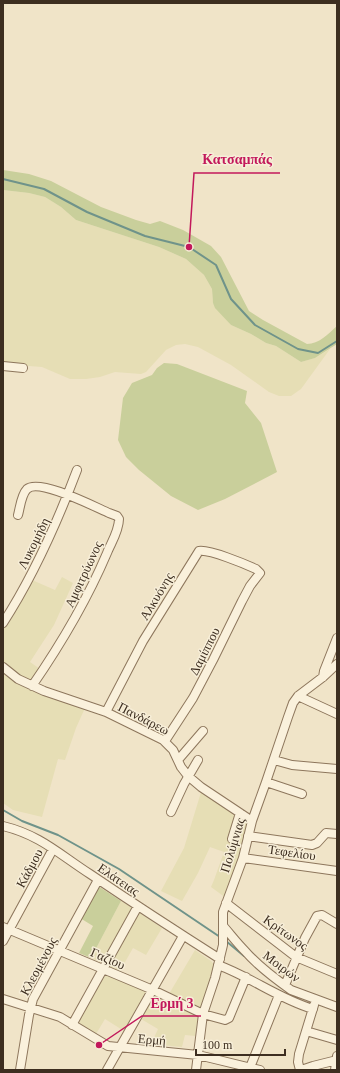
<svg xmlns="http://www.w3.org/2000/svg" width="340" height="1073" font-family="'Times New Roman',serif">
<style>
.farmland{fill:#e6deb5}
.green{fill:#c9cf9b}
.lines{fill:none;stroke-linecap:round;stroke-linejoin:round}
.stream{stroke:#6f938a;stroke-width:2}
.minor-casing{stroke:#8d765c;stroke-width:10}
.minor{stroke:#faf1dc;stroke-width:8}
.labels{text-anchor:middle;stroke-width:3;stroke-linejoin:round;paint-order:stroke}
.street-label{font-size:13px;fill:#3d2e20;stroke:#f7eed8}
.leader{fill:none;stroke:#c2185b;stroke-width:1.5}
.callout-dot{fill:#c2185b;stroke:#f7eed8;stroke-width:1.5}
.callout-label{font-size:14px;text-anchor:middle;font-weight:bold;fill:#c2185b;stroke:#f7eed8;stroke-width:3;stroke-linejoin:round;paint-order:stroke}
</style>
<rect width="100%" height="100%" fill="#f0e4c8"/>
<path class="farmland" d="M3,190L29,193L45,197L61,207L76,220L159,247L186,259L204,275L212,289L213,303L231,325L251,334L266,343L276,346L301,362L315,358L330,349L301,389L291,396H279L269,392L231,365L198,347L185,344L176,345L166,350L146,372L141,374L115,372L100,377L86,379H70L42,367L3,364Z
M62,577L73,583L54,625L30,662L40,669L31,682L20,677L5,665L3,662V627L32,580L55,590Z
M3,671L85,708L76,728L65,760L58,759L42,817L13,810L3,803Z
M202,789L249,821L243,847L226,898L211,887L214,880L224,852L210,847L198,873L182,901L161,891L184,848Z
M121,901L134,909L104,964L91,958Z
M138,912L162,928L146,955L133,948L120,971L108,966Z
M195,950L211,961L215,966L201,1008L169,994Z
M105,973L146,991L124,1031L105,1019L96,1034L77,1022Z
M155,996L198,1016L195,1036L185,1035L182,1047L151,1044L158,1029L141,1019Z"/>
<path class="green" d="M3,170L29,174L51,181L101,207L136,220L150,224L160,221L183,230L211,246L221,257L249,311L263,320L307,344C319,344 328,334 337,326V344L315,358L301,362L276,346L266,343L251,334L231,325L215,308L213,303L212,289L204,275L186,259L159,247L76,220L61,207L45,197L29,193L3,190Z
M164,363L177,364L247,391L245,403L261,423L277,472L225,499L198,510L171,496L139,470L126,457L118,440L123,398L132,383L152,375L157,368Z
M98,886L121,901L91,958L79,953L93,926L80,918Z"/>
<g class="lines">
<path class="stream" d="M3,179L44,189L87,212L145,236L189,247L216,265L231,299L255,325L298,349L318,353L337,341
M3,810L22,821L58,835L119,869L220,937
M226,941L244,956"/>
<g class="minor-casing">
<path id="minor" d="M3,366L23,368
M18,515C20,508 21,495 27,489C39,478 95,507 109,513L117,516L119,519C119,531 111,543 107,553C87,600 61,644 32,686
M3,623C34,575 57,523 77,470
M3,667L18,679L44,691L106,712L163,740L173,750L181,767L188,776L201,787L252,821
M323,677L324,671L337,638
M298,696L337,714
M106,712L143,641L199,551C209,549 245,564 256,569L260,573L250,586L242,601L213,660L193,698L165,741
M178,760L203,731
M274,760L292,765L337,769
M266,782L302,794
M171,812L184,784L198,760
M3,826C40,835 59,854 90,874C133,903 176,931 220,959
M248,836L312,845L317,843L326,833L337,834
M232,839L240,813
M243,858L337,871
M226,903L296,957L337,974
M3,927L153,990L203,1014L225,1020L229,1018L246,977
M224,927C231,935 237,943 245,951C258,966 274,978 291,990L337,1007
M3,941L53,849
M218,965C251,977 279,999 313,1009
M285,985L305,938L317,916L322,915L337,924
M3,999L60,1017L108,1046L198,1055L260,1070
M72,1025L138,906
M306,1031L337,1040
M20,1070L29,1015L33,999L98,880
M107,1070L183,936
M196,1070L203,1014L215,978L223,945V912L243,858L252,821L266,782L288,717L293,703L298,696L323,677L337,664
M249,1070L279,995
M300,1070L298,1062L299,1054L314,1005
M301,1070L313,1066L337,1060
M335,1070L337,1056"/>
</g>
<use href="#minor" class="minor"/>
</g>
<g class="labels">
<g class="street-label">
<text transform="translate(33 543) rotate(-64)" y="5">Λυκομήδη</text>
<text transform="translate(83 574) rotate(-65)" y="5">Αμφιτρύωνος</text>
<text transform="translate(156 596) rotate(-59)" y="5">Αλκυόνης</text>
<text transform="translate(204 651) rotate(-63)" y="5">Δαμίππου</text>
<text transform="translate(144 718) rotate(27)" y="5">Πανδάρεω</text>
<text transform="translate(232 845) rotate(-73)" y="5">Πολύμνιας</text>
<text transform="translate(292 852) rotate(8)" y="5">Τεφελίου</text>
<text transform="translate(29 868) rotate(-62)" y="5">Κάδμου</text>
<text transform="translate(119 879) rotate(34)" y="5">Ελάτειας</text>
<text transform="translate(286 932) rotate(35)" y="5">Κρίτωνος</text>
<text transform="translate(108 958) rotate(23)" y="5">Γαζίου</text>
<text transform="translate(38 966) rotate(-62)" y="5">Κλεομένους</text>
<text transform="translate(282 966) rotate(37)" y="5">Μοιρών</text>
<text transform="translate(152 1039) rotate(5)" y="5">Ερμή</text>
</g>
</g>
<path class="leader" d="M189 247L194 173H280M99 1045L142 1016H201"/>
<g class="callout-dot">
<circle cx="189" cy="247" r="4"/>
<circle cx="99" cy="1045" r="4"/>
</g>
<g class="callout-label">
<text x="237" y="164">Κατσαμπάς</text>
<text x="172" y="1008">Ερμή 3</text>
</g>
<rect width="340" height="1073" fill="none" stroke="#3d2e20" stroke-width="8"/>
<path d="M196 1049v6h89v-6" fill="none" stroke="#3d2e20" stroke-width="2"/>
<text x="202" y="1049" font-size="12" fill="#3d2e20" stroke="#f7eed8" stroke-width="3" paint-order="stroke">100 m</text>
</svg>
